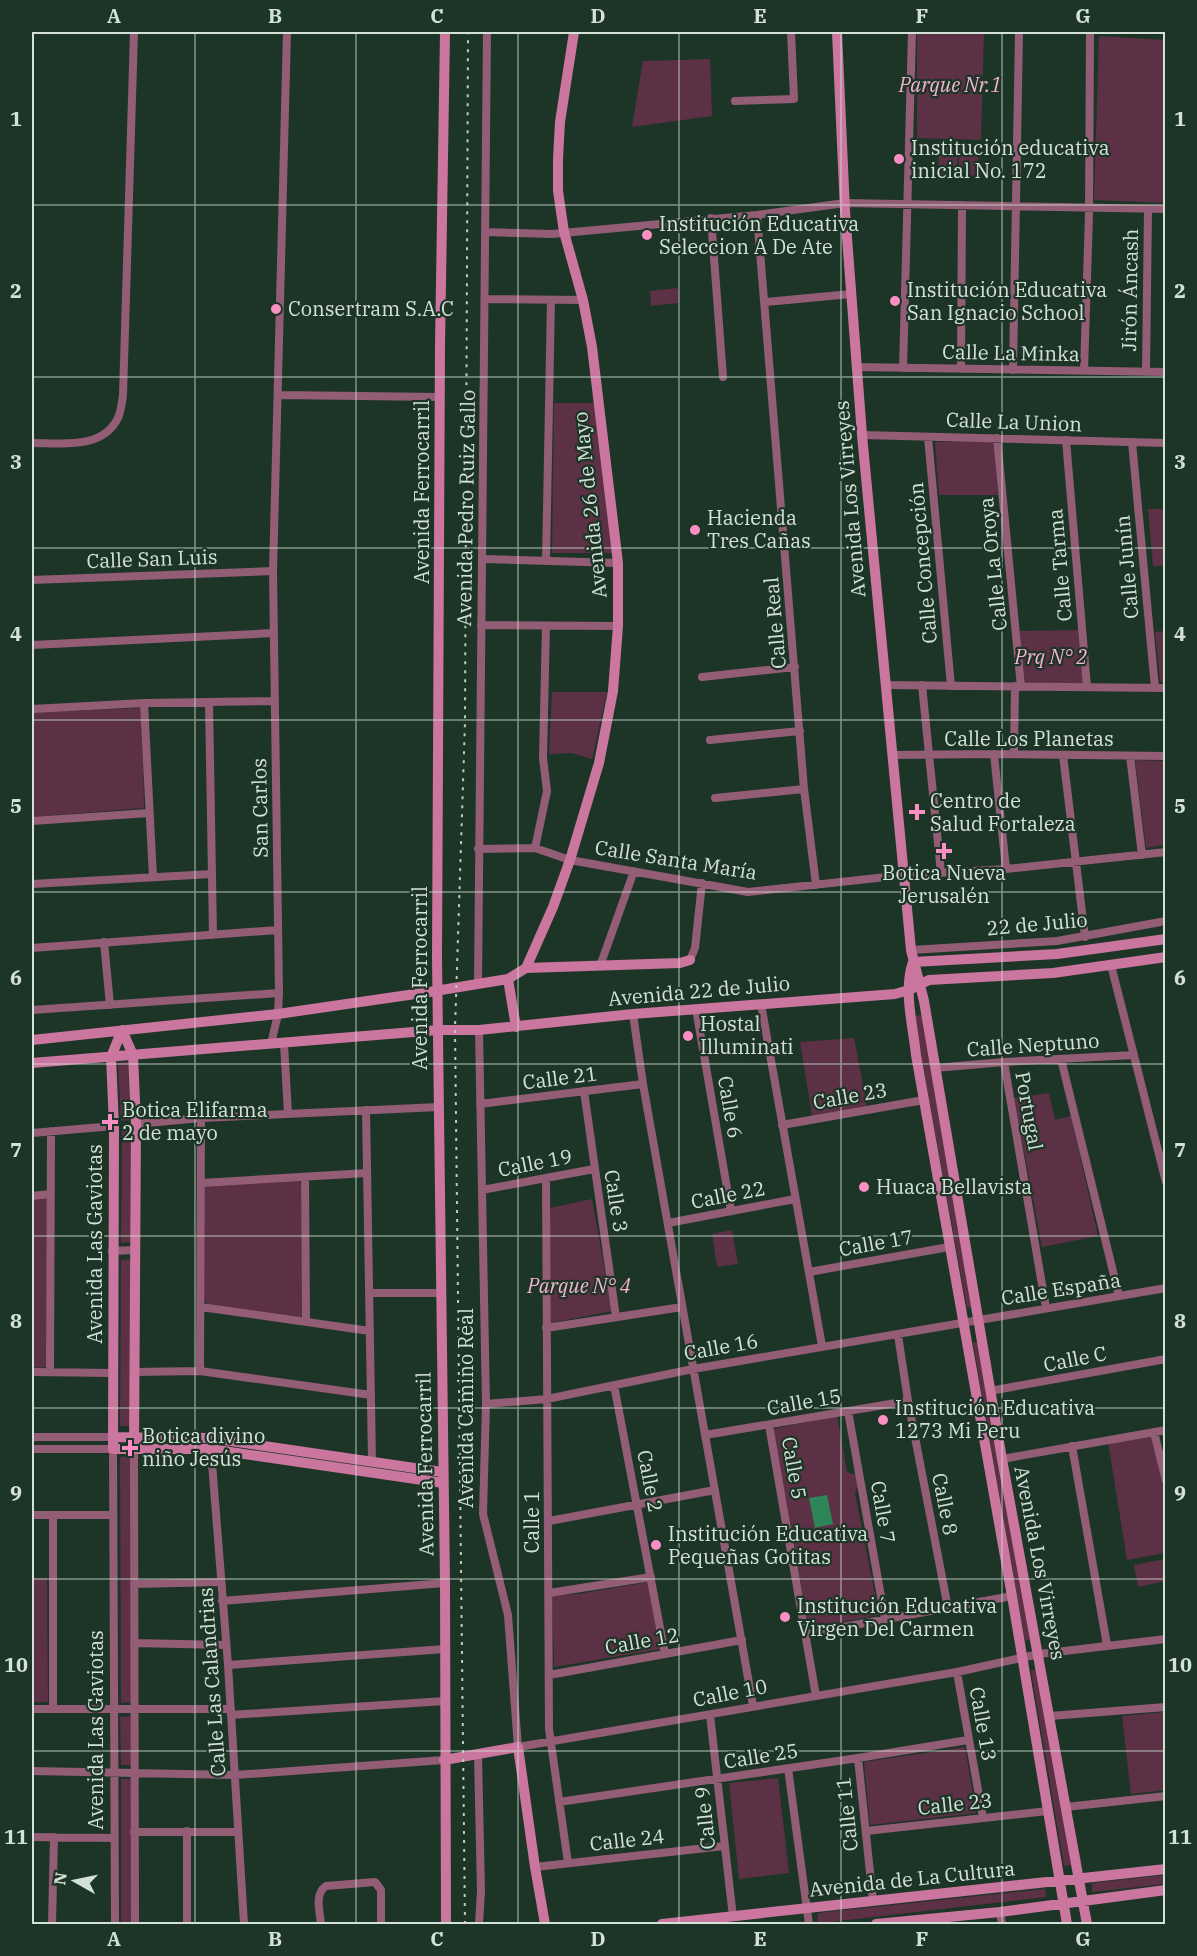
<svg xmlns="http://www.w3.org/2000/svg" width="1197" height="1956" font-family="'IBM Plex Serif',serif">
<style>
.green{fill:#5c3045}
.water{fill:#2e8658}
.lines{fill:none;stroke-linecap:round;stroke-linejoin:round}
.street{stroke:#935d76;stroke-width:8}
.secondary{stroke:#ca769e;stroke-width:10}
.rail{stroke:#bcccc2;stroke-width:2;stroke-dasharray:3 6;stroke-linecap:butt}
.grid{fill:none;stroke:#d3e1d8;stroke-width:1.5;stroke-opacity:0.55}
.poi-dot{fill:#fb8fc3;stroke:#1d3527;stroke-width:2}
.labels{text-anchor:middle;stroke-width:4.5;stroke-linejoin:round;paint-order:stroke}
.park-label{font-size:20px;font-style:italic;fill:#f6b4d2;stroke:#1d3527}
.poi-label{font-size:20px;fill:#d3e1d8;stroke:#1d3527;text-anchor:start}
.street-label{font-size:20px;fill:#d3e1d8;stroke:#1d3527}
.neatline{fill:none;stroke:#d3e1d8;stroke-width:2}
.grid-label{font-size:20px;text-anchor:middle;font-weight:bold;fill:#d3e1d8}
</style>
<rect width="100%" height="100%" fill="#1d3527"/>
<path class="green" d="M917,32H984L981,140L917,138Z
M1099,36L1165,40V203L1094,200Z
M710,59L712,116L632,127L643,61Z
M939,145H958L957,176L938,175Z
M959,145L979,146L978,176L959,175Z
M678,288L679,303L651,306L650,291Z
M554,403H595L612,553H552Z
M990,441L994,443L998,495H939L935,442Z
M1148,509H1165V566H1153Z
M1078,630L1083,683H1024L1019,631Z
M1165,631V685L1160,681L1155,632Z
M552,692H607L592,759L572,753L549,754Z
M142,708L144,808L32,817L33,712Z
M1135,760L1165,761V845L1146,848Z
M922,1015L974,1307L967,1308L914,1016Z
M854,1038L867,1106L812,1116L800,1042Z
M118,1062H128L130,1120L121,1121Z
M1049,1093L1055,1120L1071,1116L1098,1236L1042,1247L1014,1098Z
M122,1130H132L131,1242L121,1243Z
M299,1180L301,1184L302,1315L300,1318L208,1304L204,1301L203,1189L206,1186Z
M45,1198L48,1200L47,1367L32,1368V1199Z
M592,1199L612,1311L551,1323L550,1208Z
M732,1230L738,1264L717,1267L712,1234Z
M132,1259V1426H120L121,1260Z
M980,1341L1033,1639L1025,1641L973,1343Z
M837,1416L847,1472L856,1475L858,1485L855,1493L879,1615L809,1628L773,1429Z
M1149,1435L1152,1437L1165,1496V1553L1127,1560L1108,1442Z
M132,1456L131,1702L121,1703L120,1457Z
M1165,1559V1581L1138,1587L1134,1565Z
M32,1578H47L48,1702H32Z
M649,1582L661,1649L554,1667L552,1595L578,1594Z
M1038,1669L1073,1865L1064,1866L1031,1671Z
M1165,1712V1790L1131,1794L1122,1716Z
M131,1716V1765H121L120,1717Z
M965,1747L976,1813L870,1825L864,1762Z
M778,1778L789,1873L739,1879L729,1783Z
M121,1779H131L132,1924H121Z
M1165,1875V1884L1092,1892V1883Z
M1045,1889L1046,1897L822,1923L817,1921L818,1913Z"/>
<path class="water" d="M827,1495L833,1524L815,1528L809,1498Z"/>
<g class="lines">
<path class="street" d="M735,101L794,99L791,32
M757,215L804,789L816,885
M711,218L723,377
M485,232L552,234L757,215L845,203L1166,209
M485,299L583,300
M766,302L851,294
M856,367L1166,372
M903,368L912,32
M961,369L962,205
M1013,370L1019,32
M1084,371L1089,215L1090,32
M1146,372L1148,209
M278,395L440,397
M862,435L1166,443
M928,437L951,686
M997,438L1021,687
M1066,440L1087,687
M1132,442L1155,688
M32,443C62,443 102,450 118,418C121,411 122,402 123,395L134,32
M482,559L618,563
M546,561L551,300
M32,580L273,571
M481,625L618,626
M32,645L274,633
M702,677L795,667
M885,685L1166,688
M922,685L941,873
M209,702L213,935
M144,703L153,877
M32,709L144,703L275,701
M710,740L800,731
M994,754L1006,869
M1014,754L1015,686
M892,755L994,754L1166,756
M1063,755L1085,937
M1130,756L1142,855
M715,798L804,789
M32,821L149,813
M535,848L547,791L543,758L546,626
M478,849L535,848L570,860L748,892L905,875L1006,869L1166,852
M32,884L212,874
M104,942L110,1005
M32,948L278,930
M911,950L1057,941L1166,921
M690,960L695,948L702,883
M1111,965L1166,1182
M600,966L634,871
M478,984L487,32
M761,1004L822,1346
M696,1009L731,1211
M32,1010L279,993
M633,1014L643,1084L753,1706
M479,1030L486,1404L483,1514L508,1615L518,1747L957,1672L1039,1654L1166,1639
M271,1044L278,1014L279,993L273,571L287,32
M284,1044L288,1114
M1061,1059L1119,1296
M1004,1062L1046,1308
M935,1068L1004,1062L1134,1055
M584,1091L616,1317
M480,1104L643,1084
M366,1110L372,1461
M136,1124L201,1118L439,1107
M782,1125L924,1100
M32,1133L114,1126
M305,1177L306,1322
M546,1179L549,1729L568,1863
M201,1183L367,1173
M482,1190L594,1169
M32,1196L50,1194
M668,1223L795,1199
M112,1251L135,1250
M809,1272L949,1247
M369,1293H441
M201,1307L370,1331
M546,1328L682,1307
M898,1335L908,1401L948,1608
M200,1371L201,1118
M32,1372L113,1373
M50,1372L51,1131
M134,1372L200,1371L371,1395
M614,1385L665,1654
M990,1391L1166,1359
M486,1404L547,1399L693,1369L1166,1288
M848,1411L885,1619
M769,1425L816,1696
M1154,1432L1166,1481
M705,1435L908,1401
M32,1437H114
M210,1438L228,1665L244,1924
M1072,1446L1107,1645
M32,1449H113L115,1924
M134,1449L135,1924
M1002,1459L1166,1430
M32,1515H113
M53,1515V1708
M549,1521L715,1490
M846,1536L862,1533
M134,1584L221,1582
M549,1593L651,1577
M222,1601L445,1583
M805,1634L1012,1596
M134,1643L226,1645
M228,1665L445,1649
M957,1672L983,1818
M549,1675L742,1640
M32,1709H231
M231,1715L445,1701
M710,1715L733,1917
M1050,1716L1166,1707
M478,1755L481,1891L479,1924
M858,1758L873,1901
M788,1768L809,1924
M32,1771L235,1775L444,1760
M559,1802L858,1758L968,1740
M1066,1807L1166,1796
M187,1831V1924
M866,1831L1048,1811
M134,1832H238
M32,1837L114,1838
M535,1867L724,1846
M1000,1912L1002,1924
M52,1924L54,1837
M321,1924C320,1912 314,1894 326,1886L375,1882L381,1890V1924"/>
<path class="secondary" d="M445,32L440,345L437,958L445,1583L446,1924
M837,32L845,211L862,435L911,950L924,1001L1002,1459L1087,1924
M913,962C903,990 913,1026 916,1055L1012,1596L1067,1924
M913,962L1057,954L1166,939
M526,968L680,963L690,960
M508,979L516,1027
M122,1030L111,1057L114,1126L113,1449H210L443,1483
M122,1030L133,1055L136,1124L134,1449
M32,1040L278,1014L429,992L508,979L526,968L553,907L570,860L599,763L613,691L618,626V563L592,347L583,300L564,232L558,191V159L560,122L574,32
M32,1063L438,1030H479L633,1014L895,994L909,990L929,980L1053,973L1166,957
M114,1437L210,1438L442,1472
M444,1760L518,1747L535,1867L545,1924
M662,1924L1166,1869
M876,1924L1000,1912L1166,1890"/>
<path class="rail" d="M465,1924L455,1029L465,722L468,32"/>
</g>
<path class="grid" d="M195,32V1924M356,32V1924M518,32V1924M679,32V1924M841,32V1924M1002,32V1924M32,205H1166M32,377H1166M32,548H1166M32,720H1166M32,892H1166M32,1064H1166M32,1236H1166M32,1408H1166M32,1579H1166M32,1751H1166"/>
<g class="poi-dot">
<circle cx="899" cy="159" r="6"/>
<circle cx="647" cy="235" r="6"/>
<circle cx="895" cy="301" r="6"/>
<circle cx="276" cy="309" r="6"/>
<circle cx="695" cy="530" r="6"/>
<path d="M914 803h6v6h6v6h-6v6h-6v-6h-6v-6h6z"/>
<path d="M941 842h6v6h6v6h-6v6h-6v-6h-6v-6h6z"/>
<circle cx="688" cy="1036" r="6"/>
<path d="M107 1113h6v6h6v6h-6v6h-6v-6h-6v-6h6z"/>
<circle cx="864" cy="1187" r="6"/>
<circle cx="883" cy="1420" r="6"/>
<path d="M127 1439h6v6h6v6h-6v6h-6v-6h-6v-6h6z"/>
<circle cx="656" cy="1545" r="6"/>
<circle cx="785" cy="1617" r="6"/>
</g>
<g class="labels">
<g class="park-label">
<text x="950" y="92">Parque Nr.1</text>
<text x="1051" y="664">Prq N° 2</text>
<text x="579" y="1293">Parque N° 4</text>
</g>
<g class="poi-label">
<text x="911" y="155">Institución educativa<tspan x="911" dy="23">inicial No. 172</tspan></text>
<text x="659" y="231">Institución Educativa<tspan x="659" dy="23">Seleccion A De Ate</tspan></text>
<text x="907" y="297">Institución Educativa<tspan x="907" dy="23">San Ignacio School</tspan></text>
<text x="288" y="316">Consertram S.A.C</text>
<text x="707" y="525">Hacienda<tspan x="707" dy="23">Tres Cañas</tspan></text>
<text x="930" y="808">Centro de<tspan x="930" dy="23">Salud Fortaleza</tspan></text>
<text x="944" y="880" text-anchor="middle">Botica Nueva<tspan x="944" dy="23">Jerusalén</tspan></text>
<text x="700" y="1031">Hostal<tspan x="700" dy="23">Illuminati</tspan></text>
<text x="122" y="1117">Botica Elifarma<tspan x="122" dy="23">2 de mayo</tspan></text>
<text x="876" y="1194">Huaca Bellavista</text>
<text x="895" y="1415">Institución Educativa<tspan x="895" dy="23">1273 Mi Peru</tspan></text>
<text x="142" y="1443">Botica divino<tspan x="142" dy="23">niño Jesús</tspan></text>
<text x="668" y="1541">Institución Educativa<tspan x="668" dy="23">Pequeñas Gotitas</tspan></text>
<text x="797" y="1613">Institución Educativa<tspan x="797" dy="23">Virgen Del Carmen</tspan></text>
</g>
<g class="street-label">
<text transform="translate(1130 290) rotate(-89)" y="7">Jirón Áncash</text>
<text transform="translate(1011 353) rotate(1)" y="7">Calle La Minka</text>
<text transform="translate(1014 422) rotate(2)" y="7">Calle La Union</text>
<text transform="translate(422 492) rotate(-90)" y="7">Avenida Ferrocarril</text>
<text transform="translate(850 499) rotate(-95)" y="7">Avenida Los Virreyes</text>
<text transform="translate(590 505) rotate(-96)" y="7">Avenida 26 de Mayo</text>
<text transform="translate(466 508) rotate(-89)" y="7">Avenida Pedro Ruiz Gallo</text>
<text transform="translate(152 559) rotate(-2)" y="7">Calle San Luis</text>
<text transform="translate(923 563) rotate(-95)" y="7">Calle Concepción</text>
<text transform="translate(993 564) rotate(-96)" y="7">Calle La Oroya</text>
<text transform="translate(1060 565) rotate(-95)" y="7">Calle Tarma</text>
<text transform="translate(1127 567) rotate(-95)" y="7">Calle Junín</text>
<text transform="translate(775 623) rotate(-95)" y="7">Calle Real</text>
<text x="1029" y="746">Calle Los Planetas</text>
<text transform="translate(260 808) rotate(-91)" y="7">San Carlos</text>
<text transform="translate(676 860) rotate(9)" y="7">Calle Santa María</text>
<text transform="translate(1037 924) rotate(-5)" y="7">22 de Julio</text>
<text transform="translate(420 978) rotate(-90)" y="7">Avenida Ferrocarril</text>
<text transform="translate(699 991) rotate(-5)" y="7">Avenida 22 de Julio</text>
<text transform="translate(1033 1045) rotate(-4)" y="7">Calle Neptuno</text>
<text transform="translate(560 1078) rotate(-7)" y="7">Calle 21</text>
<text transform="translate(850 1096) rotate(-10)" y="7">Calle 23</text>
<text transform="translate(730 1107) rotate(80)" y="7">Calle 6</text>
<text transform="translate(1029 1111) rotate(80)" y="7">Portugal</text>
<text transform="translate(535 1163) rotate(-11)" y="7">Calle 19</text>
<text transform="translate(728 1195) rotate(-11)" y="7">Calle 22</text>
<text transform="translate(616 1201) rotate(81)" y="7">Calle 3</text>
<text transform="translate(876 1243) rotate(-10)" y="7">Calle 17</text>
<text transform="translate(95 1244) rotate(-90)" y="7">Avenida Las Gaviotas</text>
<text transform="translate(1061 1289) rotate(-9)" y="7">Calle España</text>
<text transform="translate(721 1347) rotate(-10)" y="7">Calle 16</text>
<text transform="translate(1075 1359) rotate(-11)" y="7">Calle C</text>
<text transform="translate(804 1402) rotate(-10)" y="7">Calle 15</text>
<text transform="translate(466 1408) rotate(-90)" y="7">Avenida Camino Real</text>
<text transform="translate(425 1464) rotate(-91)" y="7">Avenida Ferrocarril</text>
<text transform="translate(794 1468) rotate(80)" y="7">Calle 5</text>
<text transform="translate(650 1481) rotate(79)" y="7">Calle 2</text>
<text transform="translate(945 1504) rotate(79)" y="7">Calle 8</text>
<text transform="translate(883 1512) rotate(80)" y="7">Calle 7</text>
<text transform="translate(532 1522) rotate(-90)" y="7">Calle 1</text>
<text transform="translate(1040 1563) rotate(79)" y="7">Avenida Los Virreyes</text>
<text transform="translate(642 1641) rotate(-10)" y="7">Calle 12</text>
<text transform="translate(212 1682) rotate(-94)" y="7">Calle Las Calandrias</text>
<text transform="translate(730 1693) rotate(-11)" y="7">Calle 10</text>
<text transform="translate(983 1724) rotate(80)" y="7">Calle 13</text>
<text transform="translate(96 1730) rotate(-90)" y="7">Avenida Las Gaviotas</text>
<text transform="translate(761 1756) rotate(-9)" y="7">Calle 25</text>
<text transform="translate(955 1804) rotate(-6)" y="7">Calle 23</text>
<text transform="translate(847 1814) rotate(-96)" y="7">Calle 11</text>
<text transform="translate(705 1818) rotate(-96)" y="7">Calle 9</text>
<text transform="translate(627 1840) rotate(-6)" y="7">Calle 24</text>
<text transform="translate(912 1879) rotate(-6)" y="7">Avenida de La Cultura</text>
</g>
</g>
<rect width="1197" height="1956" fill="none" stroke="#1d3527" stroke-width="66"/>
<g transform="translate(75 1881) rotate(279)" stroke="#1d3527" stroke-width="4.5" paint-order="stroke">
<path d="M0-4.5L10 22L0 15L-10 22Z" fill="#d3e1d8"/>
<text y="-9" font-size="16" font-weight="bold" text-anchor="middle" fill="#d3e1d8">N</text>
</g>
<rect x="33" y="33" width="1131" height="1890" class="neatline"/>
<g class="grid-label">
<text x="114" y="23">A</text>
<text x="275" y="23">B</text>
<text x="437" y="23">C</text>
<text x="598" y="23">D</text>
<text x="760" y="23">E</text>
<text x="922" y="23">F</text>
<text x="1083" y="23">G</text>
<text x="16" y="126">1</text>
<text x="1180" y="126">1</text>
<text x="16" y="298">2</text>
<text x="1180" y="298">2</text>
<text x="16" y="469">3</text>
<text x="1180" y="469">3</text>
<text x="16" y="641">4</text>
<text x="1180" y="641">4</text>
<text x="16" y="813">5</text>
<text x="1180" y="813">5</text>
<text x="16" y="985">6</text>
<text x="1180" y="985">6</text>
<text x="16" y="1157">7</text>
<text x="1180" y="1157">7</text>
<text x="16" y="1328">8</text>
<text x="1180" y="1328">8</text>
<text x="16" y="1500">9</text>
<text x="1180" y="1500">9</text>
<text x="16" y="1672">10</text>
<text x="1180" y="1672">10</text>
<text x="16" y="1844">11</text>
<text x="1180" y="1844">11</text>
<text x="114" y="1946">A</text>
<text x="275" y="1946">B</text>
<text x="437" y="1946">C</text>
<text x="598" y="1946">D</text>
<text x="760" y="1946">E</text>
<text x="922" y="1946">F</text>
<text x="1083" y="1946">G</text>
</g>
</svg>
